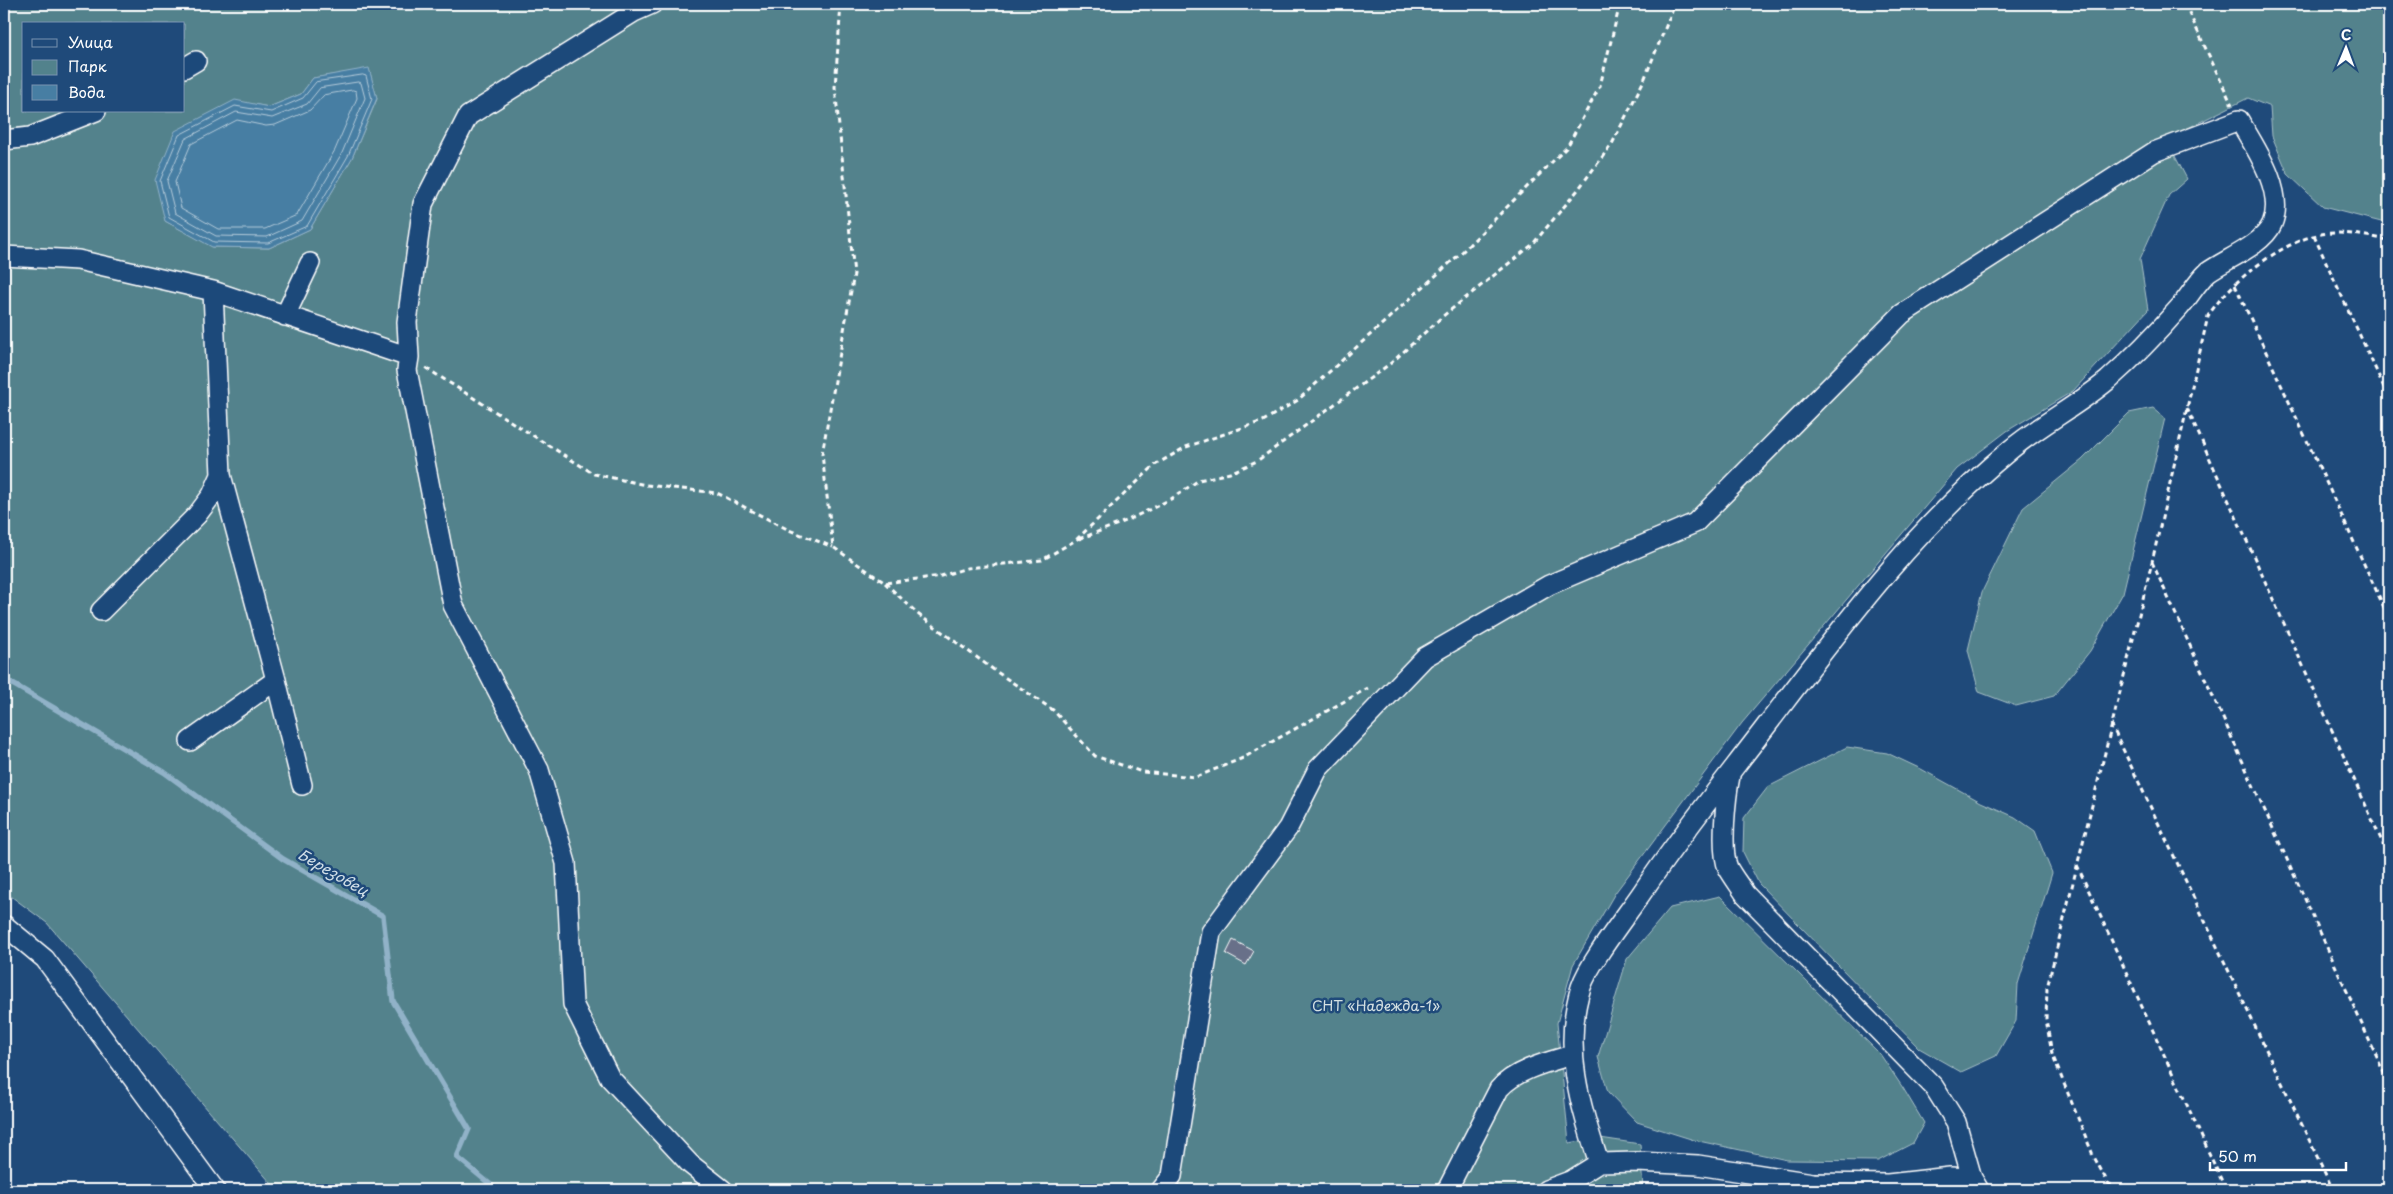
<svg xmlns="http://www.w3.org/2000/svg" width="2393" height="1194" font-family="'Playpen Sans',sans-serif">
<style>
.green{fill:#52828c;stroke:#a8c0c6;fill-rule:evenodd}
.water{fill:#477ea3;stroke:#91b2c8}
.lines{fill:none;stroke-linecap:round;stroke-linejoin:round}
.shore{stroke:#b5cbda;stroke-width:1}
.stream{stroke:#91b2c8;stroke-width:5.5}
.building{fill:#676f89;stroke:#fff}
.minor-casing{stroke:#fff;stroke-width:22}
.path{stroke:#fff;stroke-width:3;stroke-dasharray:5 4;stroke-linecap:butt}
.minor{stroke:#1f4a7a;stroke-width:19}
.labels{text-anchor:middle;stroke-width:5;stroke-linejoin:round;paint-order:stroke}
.park-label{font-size:14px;fill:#d4e0e2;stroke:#1f4a7a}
.water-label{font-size:15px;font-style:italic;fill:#d1dfe8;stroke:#1f4a7a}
</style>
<rect width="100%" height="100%" fill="#1f4a7a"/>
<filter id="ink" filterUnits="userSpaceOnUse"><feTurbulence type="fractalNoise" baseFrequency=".02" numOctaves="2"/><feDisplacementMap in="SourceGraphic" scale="10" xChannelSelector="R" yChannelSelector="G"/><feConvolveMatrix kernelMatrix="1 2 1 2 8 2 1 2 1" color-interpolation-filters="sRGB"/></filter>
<g filter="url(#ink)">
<path class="green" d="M4,4H2389V224L2323,207L2288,174L2272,136L2270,107L2248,98L2166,139L2187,179L2169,195L2140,259L2148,310L2073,391L2007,431L1957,469L1742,723L1615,893L1573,965L1557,1023L1569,1143L1600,1138L1640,1144L1643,1190H277L47,923L4,891ZM24,24H184V111H24ZM369,69L377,99L352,158L310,229L269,248L213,247L165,221L235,101L269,107L301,94L313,78Z
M2153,408L2165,418L2123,593L2090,651L2054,696L2016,706L1979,692L1968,650L1982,592L2023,508L2082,460L2129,413Z
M1847,747L1887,753L1921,769L1981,802L2015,817L2035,831L2052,873L2018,984L2016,1021L1996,1056L1961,1072L1919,1048L1759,884L1743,852L1744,818L1768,787Z
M1720,896L1880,1054L1903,1088L1924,1123L1913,1143L1878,1161L1787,1160L1694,1140L1637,1122L1608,1092L1598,1057L1627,959L1670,908Z"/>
<path class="water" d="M369,68L377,98L352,158L310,229L269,248L212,247L165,221L155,180L175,131L235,100L269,107L301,94L313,78Z"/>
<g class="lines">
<path class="shore" d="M363,75L366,76L372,99L348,156L307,226L268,243L214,242L169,217L160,181L179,135L235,106L271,112L303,98L316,82Z
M359,82L361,83L365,98L342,153L302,221L267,237L216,236L175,213L167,181L185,139L236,112L272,118L307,104L320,88Z
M353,90L356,91L357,98L335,150L297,215L265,229H218L181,208L175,182L191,144L237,120L266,126L275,125L310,110L324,95Z"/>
<path class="stream" d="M4,679L164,772L283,859L383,916L393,1001L469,1129L457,1157L497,1190"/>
</g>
<path class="building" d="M1233,940L1254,951L1246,965L1226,954Z"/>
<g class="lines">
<g class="minor-casing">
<path id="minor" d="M652,4L634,12L468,116L423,204L407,322L409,357L407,370L453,605L539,770L566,863L573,1004L610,1078L690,1164L723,1190
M184,68L196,61
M4,140L30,137L96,111
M4,256L78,260L213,291L409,357
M213,291L221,475L276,680L302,785
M285,316L310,263
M101,611L197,515L212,495L221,475
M190,741L276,680
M1730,776C1726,796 1720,850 1728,868C1733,877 1740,886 1745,894L1934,1087L1956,1122L1972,1178
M4,925L45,959L215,1190
M1161,1190L1172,1176L1211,932L1288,828L1318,769L1425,657L1549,585L1695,523L1902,314L2154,152L2239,120C2255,147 2286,192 2272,224C2263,245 2226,259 2208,272C2197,282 2189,297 2179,308C2157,333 2133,358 2108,380C2077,406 2041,424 2010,450C1915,528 1841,628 1767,725C1725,780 1681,834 1643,891C1626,916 1590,961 1581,987C1562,1049 1580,1104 1599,1163
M1447,1190L1499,1089C1515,1070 1548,1062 1572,1055
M1546,1190L1570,1181L1599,1163L1637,1162L1698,1165L1813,1183L1888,1184L1950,1177L1972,1178L1979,1190"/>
</g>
<path class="path" d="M841,4L835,87L854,274L822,454L833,547L885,583L941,576L967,568L1042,560L1076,540L1155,465L1186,447L1263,421L1298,400L1463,251L1567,147L1600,86L1620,4
M2185,4L2232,105
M2314,236L2389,398
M2235,285L2389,618
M426,368L594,474L646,485L717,493L789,530L833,547
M2187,408L2389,857
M1079,539L1126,521L1171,499L1199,480L1230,473L1257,461L1391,363L1443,316L1532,245L1577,191L1612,144L1644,80L1675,4
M2152,562L2389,1084
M885,583L919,615L994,670L1053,710L1095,756L1142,772L1196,777L1243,758L1368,688
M2111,724L2333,1190
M2077,865L2226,1190
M2119,1190L2108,1183L2093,1155L2052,1054L2046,1019L2047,988L2152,562L2208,316C2229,283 2275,247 2313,236C2337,229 2365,236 2389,240
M2249,1190L2271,1187L2307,1190"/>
<use href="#minor" class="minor"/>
</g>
</g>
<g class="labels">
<g class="park-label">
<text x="1376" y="1011">СНТ «Надежда-1»</text>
</g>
<g class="water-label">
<text transform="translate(333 873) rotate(30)" y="5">Березовец</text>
</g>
</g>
<rect width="2393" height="1194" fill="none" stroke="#1f4a7a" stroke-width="20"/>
<rect x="10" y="10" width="2373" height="1174" fill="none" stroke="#fff" stroke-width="2" filter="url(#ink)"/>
<rect x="22" y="22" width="162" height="90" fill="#1f4a7a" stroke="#7992af"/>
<rect x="32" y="39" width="25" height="8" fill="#1f4a7a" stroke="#7992af"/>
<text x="68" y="48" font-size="15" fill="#ffffff">Улица</text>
<rect x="32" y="60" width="25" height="15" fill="#52828c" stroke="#7992af"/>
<text x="68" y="72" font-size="15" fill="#ffffff">Парк</text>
<rect x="32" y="85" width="25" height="15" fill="#477ea3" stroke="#7992af"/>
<text x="68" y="98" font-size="15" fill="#ffffff">Вода</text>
<g transform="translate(2346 48) rotate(1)" stroke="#1f4a7a" stroke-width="4" paint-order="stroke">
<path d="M0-4L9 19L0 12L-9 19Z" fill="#ffffff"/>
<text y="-8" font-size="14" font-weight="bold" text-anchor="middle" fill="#ffffff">С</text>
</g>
<path d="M2210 1162v8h136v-8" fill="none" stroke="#ffffff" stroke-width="2.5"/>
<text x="2218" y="1162" font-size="15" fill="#ffffff" stroke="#1f4a7a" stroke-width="4" paint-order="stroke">50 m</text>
</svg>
